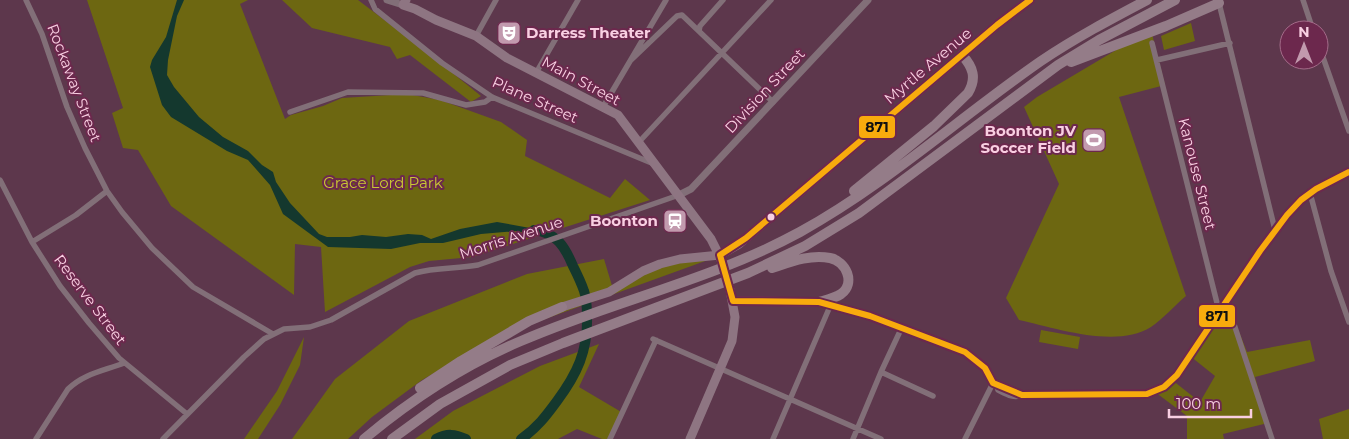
<svg xmlns="http://www.w3.org/2000/svg" width="1349" height="439" font-family="Montserrat,sans-serif">
<style>
.green{fill:#6d6711}
.water{fill:#14382e}
.lines{fill:none;stroke-linecap:round;stroke-linejoin:round}
.river{stroke:#14382e;stroke-width:10}
.minor{stroke:#826f78;stroke-width:5.5}
.tertiary{stroke:#826f78;stroke-width:7}
.primary{stroke:#8e7582;stroke-width:9}
.motorway{stroke:#947c88;stroke-width:10}
.primary-bridge{stroke:#8e7582;stroke-width:9}
.bus-1-casing{stroke:#6c284d;stroke-width:10}
.bus-1{stroke:#f8ab0d;stroke-width:6}
.bus-dot{fill:#f9cfe2;stroke:#6c284d;stroke-width:2}
.labels{text-anchor:middle;stroke-width:4;stroke-linejoin:round;paint-order:stroke}
.poi-label{font-size:15px;font-weight:bold;fill:#f9cfe2;stroke:#6c284d;text-anchor:end}
.street-label{font-size:15px;fill:#f9cfe2;stroke:#6c284d}
.park-label{font-size:15px;fill:#c9c833;stroke:#6c284d}
.line-badge{stroke:#6c284d;stroke-width:2}
.pale-badge-label{font-size:14px;text-anchor:middle;font-weight:bold;fill:#111}
</style>
<rect width="100%" height="100%" fill="#5d374c"/>
<path class="green" d="M87,0H248L240,4L285,119L291,115L323,106L342,98L407,94L440,100L501,122L527,140L525,156L610,198L625,179L650,200L472,257L429,261L410,267L325,312L321,247L295,244L294,295L171,206L138,150L123,148L112,113L123,108Z
M282,0H358L424,50L481,96L471,102L410,55L397,59L390,47L312,28Z
M1191,23L1195,41L1164,50L1161,36Z
M1152,34L1165,85L1119,97L1186,296C1175,305 1163,319 1151,327C1116,349 1056,328 1019,320L1006,298L1059,184L1024,107L1037,97L1128,43Z
M604,259L613,289L663,264L708,260L523,327L481,346L422,380L372,417L348,439H292L335,379L409,321L527,274Z
M1227,301L1247,352L1310,340L1315,361L1255,377L1268,423L1223,434L1224,439H1187V416L1155,392L1172,380L1200,402L1215,376L1190,356Z
M1041,330L1080,337L1078,349L1039,342Z
M304,337L300,365L280,405L258,439H244L277,391Z
M599,344L579,387L623,413L611,439H602L577,429L558,439H415L453,411L540,366Z
M1349,409V439H1323L1319,419Z"/>
<path class="water" d="M177,0H184L177,16L168,60L167,75L174,87L199,117L223,137L248,151L262,165L273,172L276,182L290,203L319,234L327,237H350L362,235L386,237L408,234L422,235L431,239L460,229L497,222L552,232L540,236L516,231L481,234L443,243H420L391,249L328,247L283,214L270,185L248,160L227,151L171,117L162,105L150,67L152,60L166,37Z"/>
<g class="lines">
<path class="river" d="M436,439C447,433 455,434 466,439
M521,439C537,428 546,416 557,401C577,374 588,351 587,317C587,308 587,299 584,291C581,282 577,274 573,266C565,247 557,233 534,230"/>
<path class="minor" d="M26,0L42,34L67,107L85,148L107,191L122,212L152,248L193,287L273,334
M371,0L375,9L442,63L492,97L654,164
M1303,0L1313,30
M1219,3L1275,230
M699,31L700,26L723,0
M476,36L496,0
M1152,43L1219,311
M1319,46L1349,131
M631,60L677,16L682,15L773,102
M1157,60L1230,43
M536,73L578,0
M603,107L666,0
M290,112L348,92L423,93L466,105L485,102L492,97
M639,142L771,0
M0,180L32,242L60,286L89,323L119,358L187,414
M1310,193L1331,271L1349,322
M32,242L76,215L107,191
M1226,300L1272,439
M823,303C860,311 896,324 931,338C945,343 961,348 973,357C980,362 996,382 998,390C1006,394 1014,399 1022,395L1147,394L1164,387L1177,375L1260,251L1287,215L1301,200L1316,189L1349,172
M653,339L881,439
M881,372L933,396
M997,386H1001L1022,395
M36,439L68,389C85,373 104,371 124,363
M163,439L244,357L264,339L284,329L310,327L331,320L415,273C436,267 457,269 478,265L679,195
M610,439L656,340
M773,439L831,304
M853,439L881,372L902,327
M965,439L993,383"/>
<path class="tertiary" d="M387,0L403,5
M679,195L691,189L868,0"/>
<path class="primary" d="M406,0L403,5L415,9L436,20L476,36L507,58L618,115L711,239L721,259
M733,301L819,302
M562,307L609,292L643,271L660,264L680,259L720,255L739,244L997,25L1030,0
M690,439L732,341L735,317L730,290"/>
<path class="motorway" d="M1071,62L1166,26L1219,3
M854,191L934,126L968,93C977,78 973,67 962,55
M772,268C790,262 810,254 830,258C846,261 856,283 841,294C835,298 826,300 819,302
M420,388L461,361L529,321L562,307
M364,439C412,399 464,365 521,341C613,301 712,280 800,232C887,184 960,117 1041,61C1075,38 1111,19 1147,0
M392,439L440,404L510,365L563,343L748,273L805,246L859,213L1058,65L1099,40L1175,0"/>
<path class="primary-bridge" d="M721,260L730,290"/>
<g class="bus-1-casing">
<path id="bus-1" d="M1030,0L997,25L746,238L720,255L733,301L819,302L870,316L965,352L985,368L993,383L1022,395L1147,394L1164,387L1177,375L1260,251L1287,215L1301,200L1316,189L1349,172"/>
</g>
<use href="#bus-1" class="bus-1"/>
</g>
<defs>
<g id="theatre-square" transform="scale(1.25)"><rect x="-9" y="-9" width="18" height="18" rx="4" fill="#c29aae" stroke="#6c284d"/><path d="M-5-5.5Q0-4 5-5.5V0Q5 5 0 6Q-5 5-5 0ZM-3.3-2.5H-1v1.5H-3.3ZM1-2.5H3.3v1.5H1ZM-2.8 1Q0 5.5 2.8 1Z" fill="#fff"/></g>
<g id="stadium-square" transform="scale(1.25)"><rect x="-9" y="-9" width="18" height="18" rx="4" fill="#c29aae" stroke="#6c284d"/><path d="M0-5a6.5 5 0 1 0 0 10a6.5 5 0 1 0 0-10ZM-3.5-1.8h7v3.6h-7Z" fill="#fff"/></g>
<g id="station-square" transform="scale(1.25)"><rect x="-9" y="-9" width="18" height="18" rx="4" fill="#c29aae" stroke="#6c284d"/><path d="M-3-6H3Q5-6 5-4V2Q5 4 3 4L4.5 6H3L1.5 4h-3L-3 6H-4.5L-3 4Q-5 4-5 2V-4Q-5-6-3-6ZM-3.5-4v3h7v-3ZM-3.5 1v1.5H-2V1ZM2 1v1.5H3.5V1Z" fill="#fff"/></g>
</defs>
<g fill-rule="evenodd">
<use href="#theatre-square" x="509" y="33"/>
<use href="#stadium-square" x="1094" y="140"/>
<use href="#station-square" x="675" y="221"/>
</g>
<circle class="bus-dot" cx="771" cy="217" r="4.5"/>
<g class="labels">
<g class="poi-label">
<text x="526" y="38" text-anchor="start">Darress Theater</text>
<text x="1076" y="136">Boonton JV<tspan x="1076" dy="17">Soccer Field</tspan></text>
<text x="658" y="226">Boonton</text>
</g>
<g class="street-label">
<text transform="translate(928 66) rotate(-40)" y="5">Myrtle Avenue</text>
<text transform="translate(581 81) rotate(28)" y="5">Main Street</text>
<text transform="translate(74 83) rotate(69)" y="5">Rockaway Street</text>
<text transform="translate(765 91) rotate(-47)" y="5">Division Street</text>
<text transform="translate(535 100) rotate(24)" y="5">Plane Street</text>
<text transform="translate(1197 174) rotate(76)" y="5">Kanouse Street</text>
<text transform="translate(511 238) rotate(-18)" y="5">Morris Avenue</text>
<text transform="translate(90 300) rotate(53)" y="5">Reserve Street</text>
</g>
<g class="park-label">
<text x="383" y="188">Grace Lord Park</text>
</g>
</g>
<g class="line-badge">
<rect x="858" y="115" width="38" height="24" rx="5" fill="#f8ab0d"/>
<rect x="1198" y="304" width="38" height="24" rx="5" fill="#f8ab0d"/>
</g>
<g class="pale-badge-label">
<text x="877" y="132">871</text>
<text x="1217" y="321">871</text>
</g>
<g transform="translate(1304 45)"><circle r="24" fill="#6c284d" stroke="#a46b89"/>
<path d="M0-4L9 19L0 12L-9 19Z" fill="#c29aae"/>
<text y="-8" font-size="14" font-weight="bold" text-anchor="middle" fill="#f9cfe2">N</text>
</g>
<path d="M1169 409v8h82v-8" fill="none" stroke="#f9cfe2" stroke-width="2.5"/>
<text x="1176" y="409" font-size="15" fill="#f9cfe2" stroke="#6c284d" stroke-width="4" paint-order="stroke">100 m</text>
</svg>
